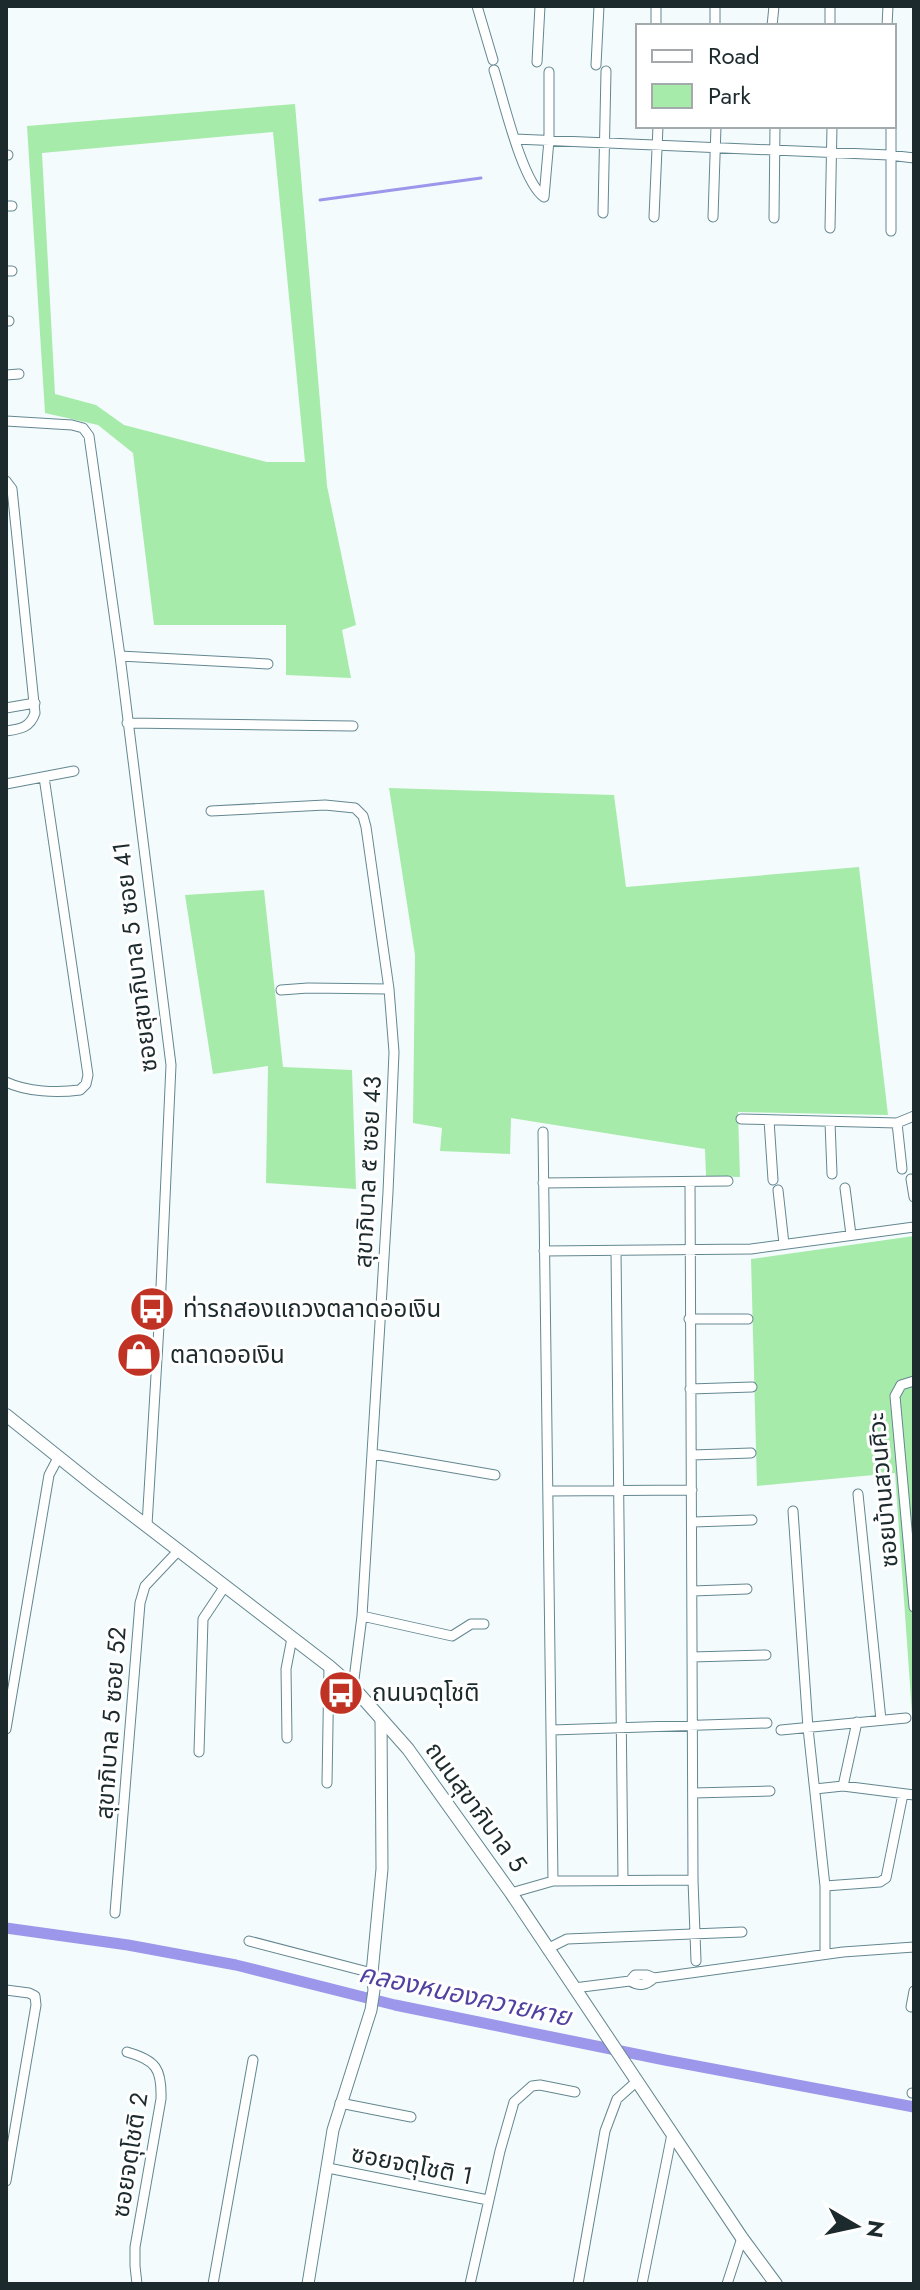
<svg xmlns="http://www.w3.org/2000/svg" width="920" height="2290" font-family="Jost,'Noto Sans Thai',sans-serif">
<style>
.green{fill:#a6ebaa;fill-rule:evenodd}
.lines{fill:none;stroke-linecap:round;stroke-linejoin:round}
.stream{stroke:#9c97ea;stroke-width:3}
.canal{stroke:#9c97ea;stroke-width:11}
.minor-casing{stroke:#638790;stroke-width:11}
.tertiary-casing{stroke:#638790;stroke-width:13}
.secondary-casing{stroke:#638790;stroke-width:14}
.minor{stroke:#fff;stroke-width:9}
.tertiary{stroke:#fff;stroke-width:11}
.secondary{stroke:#fff;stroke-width:12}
.labels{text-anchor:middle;stroke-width:6;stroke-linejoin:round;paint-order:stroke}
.street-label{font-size:24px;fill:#1c2a2e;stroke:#fff}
.poi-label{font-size:24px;fill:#1c2a2e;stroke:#fff;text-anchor:start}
.water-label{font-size:26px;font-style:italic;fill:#5142a2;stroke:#fff}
</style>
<rect width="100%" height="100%" fill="#f4fbfd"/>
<path class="green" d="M295,104L327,486L356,625L342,630L351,678L286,675V625H154L133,453L98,425L45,413L27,126ZM273,132L305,462H267L124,425L96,405L55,394L42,153Z
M389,788L614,795L626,887L859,867L888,1115L738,1112L740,1177L706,1176L705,1149L511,1118L510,1154L440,1151L442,1128L413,1123L415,955Z
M264,890L283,1067L352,1070L356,1189L266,1183L268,1066L213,1074L185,895Z
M914,1236V1727H913L895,1473L757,1486L751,1259Z"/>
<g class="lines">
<path class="stream" d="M320,200L481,178"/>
<path class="canal" d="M6,1928L128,1945L236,1965L395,2005L665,2060L914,2107"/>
<g class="minor-casing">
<path id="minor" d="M477,6L493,60
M656,26V6
M715,26V6
M772,26L774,6
M830,26V6
M887,26L888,6
M537,62L540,6
M596,65L599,6
M494,70C503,98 522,182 544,197
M515,139L889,155L914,158
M6,155H8
M544,197L549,140V72
M6,206H12
M603,213L606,71
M654,217L658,126
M713,217L716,126
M774,218L775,126
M830,228L832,126
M891,231V126
M6,271H12
M6,321H9
M6,375L19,374
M6,421L72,425L83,428L89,436L120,656L171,1065L160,1309L147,1525
M6,481L12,489L35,713C30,728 20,729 6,731
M120,656L268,664
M6,708L35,703
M127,723L353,726
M6,784L74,771
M211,811L325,805L355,808L363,816L366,827L389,989L394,1052L388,1192L362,1616L353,1687
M281,990L308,988L389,989
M6,1082C27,1092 57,1093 80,1090L86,1084L88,1075L44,777
M741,1119L897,1123L914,1116
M769,1120L773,1180
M830,1122L832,1174
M897,1123L902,1169
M543,1132L553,1881
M911,1179L914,1197
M690,1182L693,1880L696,1961
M543,1183L728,1181
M845,1188L851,1235
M778,1190L784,1244
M544,1251L751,1249L914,1227
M616,1251L623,1880
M689,1319H748
M914,1381L901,1385L895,1396L914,1607
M690,1389L752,1387
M373,1454L495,1475
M692,1455L751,1453
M549,1491L692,1490
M858,1494L881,1720
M793,1511L808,1728L825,1886V1954
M693,1522L752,1520
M693,1591L747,1589
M362,1616L452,1636L471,1624H484
M692,1657L766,1655
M6,1729L49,1475L59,1456
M552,1730L767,1723
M781,1730L906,1718
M287,1738L286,1669L292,1638
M199,1752L203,1619L225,1586
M327,1783L329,1666
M843,1786L857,1722
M815,1789L843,1786L914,1795
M693,1793L770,1791
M825,1886L880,1882L886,1878L903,1794
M511,1893L553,1881L693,1880
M115,1913L140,1603L145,1586L179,1550
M249,1941L372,1973
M547,1949L567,1939L742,1932
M630,1981L635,1975H647L654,1978
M574,1988L630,1981C640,1987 646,1985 654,1978L843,1952L914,1947
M6,1990L29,1993L35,1996L36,2005L6,2181
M911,2007L914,1991
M127,2052C156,2060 162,2069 161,2099L135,2247V2266L137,2284
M912,2093H914
M340,2103L411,2117
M328,2168L488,2200
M213,2284L253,2060
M470,2284L500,2151L514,2102L532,2086L540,2085L575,2092
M578,2284L605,2131L617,2099L636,2082
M642,2284L672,2134
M727,2284L742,2238"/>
</g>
<g class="tertiary-casing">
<path id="tertiary" d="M308,2284L333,2130L371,2010L374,1990L372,1973L382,1869L381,1719"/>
</g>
<g class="secondary-casing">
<path id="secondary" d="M6,1415L96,1487L329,1666L353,1687L408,1749L511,1893L742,2238L776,2284"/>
</g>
<use href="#minor" class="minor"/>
<use href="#tertiary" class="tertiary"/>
<use href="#secondary" class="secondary"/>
</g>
<defs>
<g id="bus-disc" transform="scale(2.3)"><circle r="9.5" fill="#c03324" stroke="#fff"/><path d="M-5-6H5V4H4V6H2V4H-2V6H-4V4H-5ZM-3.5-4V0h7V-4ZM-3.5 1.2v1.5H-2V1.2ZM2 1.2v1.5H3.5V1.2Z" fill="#fff"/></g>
<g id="shop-disc" transform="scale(2.3)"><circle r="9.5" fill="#c03324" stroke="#fff"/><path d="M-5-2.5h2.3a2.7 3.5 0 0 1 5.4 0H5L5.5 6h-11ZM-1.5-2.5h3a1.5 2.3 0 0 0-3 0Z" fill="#fff"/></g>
</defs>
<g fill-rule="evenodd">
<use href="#bus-disc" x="152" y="1309"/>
<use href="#shop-disc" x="139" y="1355"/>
<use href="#bus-disc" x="341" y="1693"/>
</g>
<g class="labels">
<g class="street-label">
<text transform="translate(135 957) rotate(-97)" y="8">ซอยสุขาภิบาล 5 ซอย 41</text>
<text transform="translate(368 1172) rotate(-87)" y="8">สุขาภิบาล ๕ ซอย 43</text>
<text transform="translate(883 1490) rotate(-95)" y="8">ซอยบ้านสวนศิวะ</text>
<text transform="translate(111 1723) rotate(-86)" y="8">สุขาภิบาล 5 ซอย 52</text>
<text transform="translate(476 1807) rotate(54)" y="8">ถนนสุขาภิบาล 5</text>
<text transform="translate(130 2155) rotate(-81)" y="8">ซอยจตุโชติ 2</text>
<text transform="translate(412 2165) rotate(11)" y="8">ซอยจตุโชติ 1</text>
</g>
<g class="poi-label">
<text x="183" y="1317">ท่ารถสองแถวงตลาดออเงิน</text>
<text x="170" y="1363">ตลาดออเงิน</text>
<text x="372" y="1701">ถนนจตุโชติ</text>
</g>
<g class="water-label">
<text transform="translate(465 1995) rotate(12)" y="9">คลองหนองควายหาย</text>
</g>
</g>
<rect width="920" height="2290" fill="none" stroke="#1c2a2e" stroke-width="16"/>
<rect x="636" y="24" width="260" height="104" fill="#ffffff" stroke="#a4aaab" stroke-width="2"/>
<rect x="652" y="50" width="40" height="12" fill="#ffffff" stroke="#a4aaab" stroke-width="2"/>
<text x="708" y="64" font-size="24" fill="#1c2a2e">Road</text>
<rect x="652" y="84" width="40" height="24" fill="#a6ebaa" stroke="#a4aaab" stroke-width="2"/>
<text x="708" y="104" font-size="24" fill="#1c2a2e">Park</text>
<g transform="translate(856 2226) rotate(99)" stroke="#ffffff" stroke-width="6" paint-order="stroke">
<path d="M0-6L14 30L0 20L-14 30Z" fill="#1c2a2e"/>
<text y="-12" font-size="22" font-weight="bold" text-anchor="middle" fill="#1c2a2e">N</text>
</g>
</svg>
